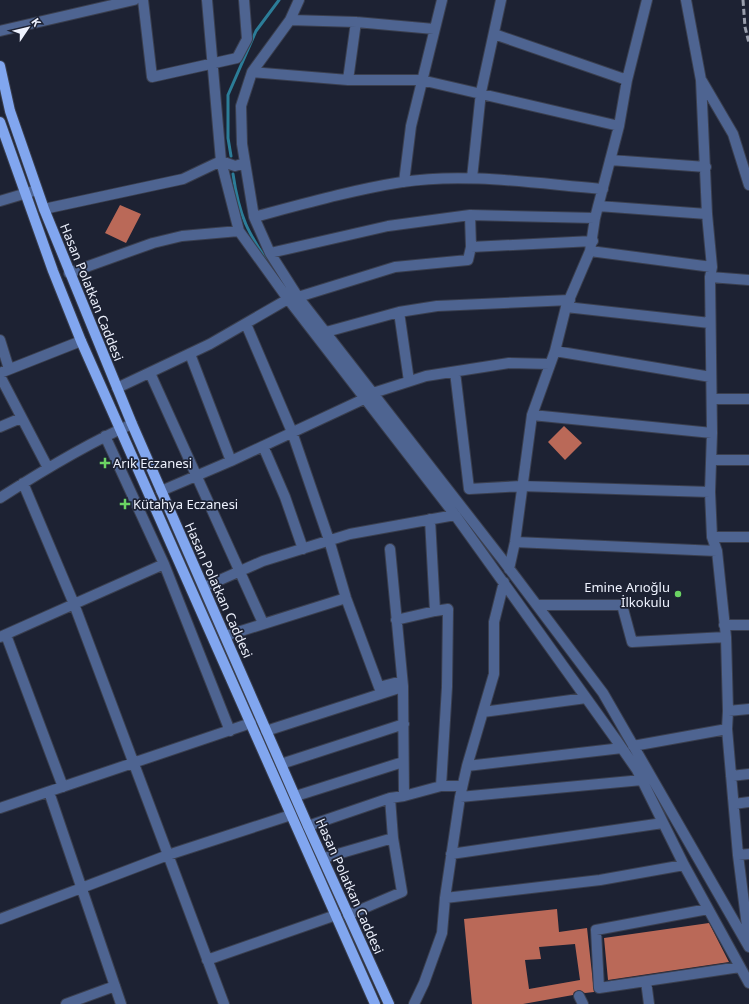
<svg xmlns="http://www.w3.org/2000/svg" width="749" height="1004" font-family="'Noto Sans',sans-serif">
<style>
.lines{fill:none;stroke-linecap:round;stroke-linejoin:round}
.stream{stroke:#2c7d98;stroke-width:3}
.building{fill:#ba6958;fill-rule:evenodd}
.minor-casing{stroke:#3a3f4f;stroke-width:12}
.major-casing{stroke:#3a3f4f;stroke-width:12}
.minor{stroke:#4e6491;stroke-width:10}
.major{stroke:#81a6ef;stroke-width:10}
.rail{stroke:#999eac;stroke-width:3;stroke-dasharray:6 3;stroke-linecap:butt}
.poi-dot{fill:#6bd363;stroke:#1d2233;stroke-width:1.5}
.labels{text-anchor:middle;stroke-width:3.5;stroke-linejoin:round;paint-order:stroke}
.street-label{font-size:13px;fill:#eef2fe;stroke:#1d2233}
.poi-label{font-size:13px;fill:#eef2fe;stroke:#1d2233;text-anchor:start}
</style>
<rect width="100%" height="100%" fill="#1d2233"/>
<g class="lines">
<path class="stream" d="M231,156L228,138V95L256,31L279,0
M233,174C239,217 248,233 272,268"/>
</g>
<path class="building" d="M120,205L141,214L126,243L105,233Z
M564,426L582,443L565,460L548,442Z
M557,909L559,932L587,928L594,992L585,993L579,990L574,992L573,995L523,1004H472L464,919ZM575,944L580,980L529,989L525,960L541,959L539,947Z
M709,923L729,962L608,980L604,938Z"/>
<g class="lines">
<g class="minor-casing">
<path id="minor" d="M143,0L152,77L237,58L247,39L244,0
M207,0L221,161L239,231L288,299L455,515L617,741L637,770L684,865L749,983
M299,0L290,20L252,72L241,106L242,144L254,217L270,253L298,297L502,559L603,693L749,947
M686,0L701,80L707,214L712,267L710,277L712,433L710,492L712,537L717,551L726,637L728,711L727,729L738,855L749,942
M290,20L356,22L434,29
M0,31L134,0
M494,34L627,80
M252,72L348,80H421L619,126
M348,80L356,22
M702,81L733,134L749,185
M610,160L706,167
M472,178L481,92L501,0
M404,182L411,126L442,0
M0,201L37,190
M598,206L707,214
M44,209L183,179L221,161L235,166L245,163
M470,215L471,247
M254,217C303,204 352,190 402,182C467,172 538,184 603,189
M590,251L712,267
M270,253L388,226L470,215L595,218
M69,273L153,243L182,236L239,231
M710,277L749,280
M298,297L395,267L468,260L471,247L593,241
M566,307L710,323
M399,312L409,381
M246,324L292,432L329,540L346,598L379,687L402,681
M326,332L399,312L437,306L570,300
M0,340L9,369
M555,351L711,377
M190,354L231,461
M455,372L469,489L521,486L710,492
M0,373L81,341
M150,373L263,623
M0,376L48,468
M117,388L210,344L288,299
M373,393L426,376L509,363L550,364
M712,399H749
M532,415L712,433
M0,427L21,418
M105,436L164,564L230,731
M263,446L285,497L303,549
M712,460H749
M23,483L74,604L224,1004
M161,491L231,461L366,398
M0,498C42,471 86,444 132,424
M712,537H749
M515,542L717,551
M390,549L403,686L404,796
M509,569L515,542L532,415L555,351L566,307L590,251L595,218L619,126L627,80L647,0
M204,587L263,561L350,534L455,515
M537,605H622L632,642L726,637
M435,611L448,609L447,687L441,786
M396,620L435,611L430,519
M724,625H749
M6,635L63,787
M225,636L346,598
M0,637L164,564
M728,711L749,709
M483,712L586,698
M266,731L396,689
M633,746L727,729
M281,764L404,724
M467,766L622,748
M731,776L749,774
M49,792L121,1004
M296,796L403,762
M460,797L642,780
M734,804L749,802
M0,808L251,723
M308,826L390,798L404,796L441,786H462
M451,854L663,823
M738,855L749,854
M324,858L393,838
M445,898L600,880L684,865
M708,909L596,930L599,988L740,967
M348,915L402,892L393,838L390,798
M0,919L168,855L291,815
M207,960L336,915
M646,981L649,1004
M579,996L583,1004
M66,1004L115,986
M414,1004L424,983L442,933L445,898L460,797L467,766L494,674V622L504,582"/>
</g>
<g class="major-casing">
<path id="major" d="M0,66L10,111L44,209L132,424L308,826L389,1004
M0,122L53,271L81,341L375,1004"/>
</g>
<use href="#minor" class="minor"/>
<use href="#major" class="major"/>
<path class="rail" d="M743,0L745,27L749,43"/>
</g>
<g class="poi-dot">
<path d="M103 457h4v4h4v4h-4v4h-4v-4h-4v-4h4z"/>
<path d="M123 498h4v4h4v4h-4v4h-4v-4h-4v-4h4z"/>
<circle cx="678" cy="594" r="4"/>
</g>
<g class="labels">
<g class="street-label">
<text transform="translate(92 292) rotate(68)" y="5">Hasan Polatkan Caddesi</text>
<text transform="translate(219 590) rotate(66)" y="5">Hasan Polatkan Caddesi</text>
<text transform="translate(350 886) rotate(66)" y="5">Hasan Polatkan Caddesi</text>
</g>
<g class="poi-label">
<text x="113" y="468">Arık Eczanesi</text>
<text x="133" y="509">Kütahya Eczanesi</text>
<text x="670" y="592" text-anchor="end">Emine Arıoğlu<tspan x="670" dy="15">İlkokulu</tspan></text>
</g>
</g>
<g transform="translate(28 28) rotate(55)" stroke="#1d2233" stroke-width="3" paint-order="stroke">
<path d="M0-3L7 15L0 10L-7 15Z" fill="#eef2fe"/>
<text y="-6" font-size="11" font-weight="bold" text-anchor="middle" fill="#eef2fe">K</text>
</g>
</svg>
